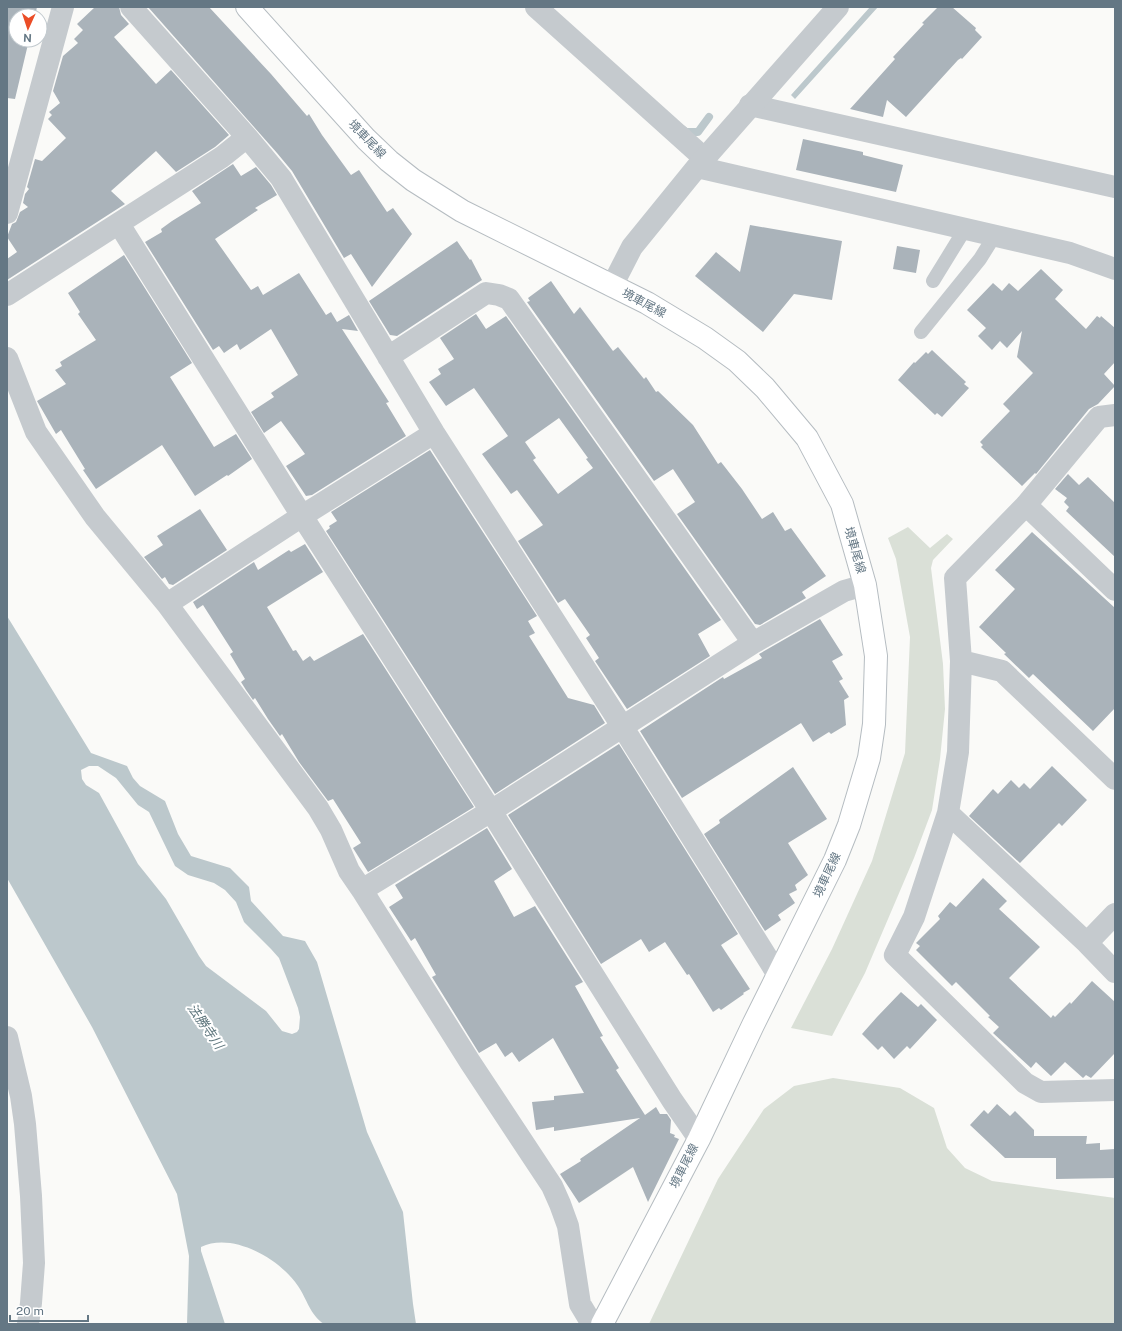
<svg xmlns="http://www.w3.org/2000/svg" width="1122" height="1331" font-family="'Public Sans','Noto Sans JP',sans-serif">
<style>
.green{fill:#dae0d7}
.water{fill:#bcc8cc;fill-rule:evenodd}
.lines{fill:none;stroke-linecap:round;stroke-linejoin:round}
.stream{stroke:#bcc8cc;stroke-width:8}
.building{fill:#aab3ba;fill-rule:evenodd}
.secondary-casing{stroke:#b5bcc1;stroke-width:24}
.service{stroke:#c5cace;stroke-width:14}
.minor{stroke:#c5cace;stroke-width:22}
.tertiary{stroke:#c5cace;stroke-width:22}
.secondary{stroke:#fff;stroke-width:22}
.labels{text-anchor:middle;stroke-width:4;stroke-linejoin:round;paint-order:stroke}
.street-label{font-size:12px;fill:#647784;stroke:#fff}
.water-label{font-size:13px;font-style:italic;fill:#5e767d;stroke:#fff}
</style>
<rect width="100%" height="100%" fill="#fafaf8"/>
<path class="green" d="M908,527L930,548L947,534L953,539L933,560L931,568L943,664L945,709L940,759L932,810L914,858L865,973L832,1036L791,1028L832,949L872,861L905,753L910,637L896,559L888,538Z
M833,1078L900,1088L934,1108L947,1148L965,1168L992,1181L1115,1198V1324H649L718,1179L764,1109L794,1086Z"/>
<path class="water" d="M870,7H878L795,99L791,95Z
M7,616L91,753L127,766L133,778L140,786L165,801L178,834L191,856L230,868L249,887L251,901L283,936L305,941L317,962L367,1132L403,1212L413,1304L416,1324H324C310,1315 307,1299 298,1286C281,1260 233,1231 201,1247V1251L225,1324H187L189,1256L177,1194L92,1027L7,878ZM89,766H98L116,778L138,805L149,812L175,866L188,875L214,883L225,890L236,902L244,922L271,949L279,958L298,1008L300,1017L299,1029L297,1032L292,1034L282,1031L266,1011L206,966L199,956L166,899L138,864L99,793L86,785L82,779L81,770Z"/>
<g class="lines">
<path class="stream" d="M682,129L686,132H698L709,117"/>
</g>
<path class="building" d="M7,7H37L35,16H16V40H29L15,99L7,98Z
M95,7H119L121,15L129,24L114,37L156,84L171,70L229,135L215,147L176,172L156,151L111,191L125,204L7,280V259L17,252L7,237L12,224L16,222L20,212L28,207L23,203L25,194L29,189L27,187L35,159L42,161L66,138L48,119L52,115L49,112L60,103L53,91L63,56L78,43L74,39L83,30L77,24Z
M148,7H209L271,74L307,116L309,114L322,135L351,175L359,170L387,212L393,208L412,234L372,287L351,254L344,258L292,171L277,153Z
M938,7H952L976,28L975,30L982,37L962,59L961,58L958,60L906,117L887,100L883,117L850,109L895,59L893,57L924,24L922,23Z
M803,139L863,152V155L903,165L896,192L796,170Z
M233,164L241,176L256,167L271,185L277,195L255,208L258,210L215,239L251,290L258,286L263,295L299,273L326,315L331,312L337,322L349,315L358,331L342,329L389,402L386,403L406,436L312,495L306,496L286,466L305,454L281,421L264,433L251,412L274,397L271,393L298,375L271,329L240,350L237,344L224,353L219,346L213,350L145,242L162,232L161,229L172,221L201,203L192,191Z
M750,225L842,241L832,300L794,294L763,332L695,276L716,252L740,272Z
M457,241L470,260L471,259L482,280L397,336L390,335L369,301Z
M897,246L920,250L916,273L893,269Z
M124,255L192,363L170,377L214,447L236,434L252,459L228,476L227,475L195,496L162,445L96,489L83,470L85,469L61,430L56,434L37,401L66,384L55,370L62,366L60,362L96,340L78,314L80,312L68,293Z
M1041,269L1063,290L1055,299L1086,329L1097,316L1100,318L1101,316L1115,328V362L1104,374L1115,386L1098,404L1089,409L1036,474L1035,473L1022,486L981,447L983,445L980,442L1010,411L1003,404L1033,373L1017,357L1022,331L1007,348L1000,341L992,350L978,336L986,328L967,310L993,283L1002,291L1009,283L1018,291Z
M551,281L574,314L580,307L613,351L618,347L644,379L646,377L656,392L658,391L693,425L718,464L721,462L742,489L762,519L773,512L785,531L791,528L826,576L802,592L806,598L760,625L755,624L677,514L695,502L673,469L654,481L527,302L530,301L528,298Z
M476,314L486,329L506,316L721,620L698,634L710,656L627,709L595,661L599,658L586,638L590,635L565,599L558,603L518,541L543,525L517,490L511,494L482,454L508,436L474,388L446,406L429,382L441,374L438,369L454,359L440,338ZM559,418L588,458L586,459L593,468L558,494L533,460L536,458L525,442Z
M932,350L966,382L964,384L969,388L942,417L937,413L935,415L898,380L914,362L915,363L926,352L928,354Z
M430,450L537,616L528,621L535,633L529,636L568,698L594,705L605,723L495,794L326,531L330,528L329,526L337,521L331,512Z
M1068,474L1079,485L1088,477L1115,503V557L1066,511L1069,507L1064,502L1067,498L1055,489Z
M200,509L227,550L173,585L169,584L165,577L162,579L144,557L163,545L157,536Z
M1032,532L1115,608V708L1093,731L1033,674L1029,678L1004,654L1006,653L979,627L1015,589L995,570Z
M305,544L323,572L267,607L293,651L296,650L303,661L310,656L314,661L363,634L474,807L368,872L353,848L361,843L333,799L328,801L299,762L282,734L280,736L268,719L255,698L253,700L246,690L241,682L245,679L230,654L233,652L203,605L197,609L193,602L254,562L258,570L289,550L291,552Z
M820,619L843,655L832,661L843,679L839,681L849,697L844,700L846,725L831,734L829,732L813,742L801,723L682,798L640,731L723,677L724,679L762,658L759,654Z
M619,744L738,934L721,945L750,989L743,993L744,994L721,1010L719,1008L713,1012L689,974L687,975L665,942L649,952L641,939L601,964L508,815Z
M1052,766L1087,800L1062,826L1059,823L1020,863L969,816L993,789L998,794L1011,780L1019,788L1024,783L1030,789Z
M793,767L827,819L788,843L808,875L795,885L797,890L789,894L795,903L778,915L781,920L765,931L704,834L720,823L719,820Z
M487,828L512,869L494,881L514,917L535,906L583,982L575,986L603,1036L600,1037L619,1068L616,1070L645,1115L656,1107L660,1114H667L671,1120L670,1133L675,1135L674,1137L679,1139L648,1202L633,1167L579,1203L560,1174L581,1161L580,1159L640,1118L554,1131V1127L536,1130L532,1102L554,1100V1096L584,1093L553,1038L519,1062L512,1052L505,1057L496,1043L479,1053L432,977L436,975L415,938L411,941L389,907L403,898L395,885Z
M983,878L1007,901L999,909L1040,947L1009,978L1051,1018L1053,1015L1055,1017L1070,1002L1071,1004L1092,981L1115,1002V1053L1091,1078L1086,1075L1083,1078L1065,1062L1051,1076L1036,1062L1031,1068L993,1033L999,1027L988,1017L990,1016L956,982L952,986L916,950L920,946L916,943L940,919L938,916L950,902L956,907Z
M901,992L918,1007L921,1004L937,1020L910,1049L907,1046L894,1059L882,1046L878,1050L862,1034L877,1017Z
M997,1104L1010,1116L1015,1111L1034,1130V1136H1087L1086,1144L1100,1143V1150L1115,1149V1178L1056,1179V1158H1005L970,1125L984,1110L988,1114Z"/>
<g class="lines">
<g class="secondary-casing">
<path id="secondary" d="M247,7L366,139L389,161L413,180L462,211L647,303L705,338L737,361L765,388L807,438L842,504L865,585L876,656L874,724L869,758L849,825L835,860L753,1025L699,1139L602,1324"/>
</g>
<path class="service" d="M933,281L965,229
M921,332L980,259L995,235"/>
<path class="minor" d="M131,7L247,137L281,178L434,433L622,726L778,975
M536,7L704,158
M750,105L1115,187
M7,213L63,7
M119,224L302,516L491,811L562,925L672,1100L699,1139
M7,295L222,157L247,137
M388,357L486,293L499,295L509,299L753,643
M7,358L36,432L95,517L167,604L318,808L331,830L349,871L362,890L470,1062L552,1186L560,1204L568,1226L580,1304L592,1324
M1115,415L1099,417L1026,505L955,578L961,661L958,752L948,813L914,917L895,955L1025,1083L1041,1092L1115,1090
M1026,505L1115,590
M167,604L302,516L434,433
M961,661L1002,671L1115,779
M948,813L1087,943L1115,972
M362,890L491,811L753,643L844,591L865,585
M1087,943L1115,914
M7,1037L21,1096L25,1124L31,1196L34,1263L31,1303L28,1324"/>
<path class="tertiary" d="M697,167L1070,253L1115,269
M612,286L632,247L697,167L838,7"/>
<use href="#secondary" class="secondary"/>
</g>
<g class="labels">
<g class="street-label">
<text transform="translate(367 139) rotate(46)" y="4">境車尾線</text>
<text transform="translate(644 303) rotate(28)" y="4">境車尾線</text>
<text transform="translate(855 550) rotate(74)" y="4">境車尾線</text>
<text transform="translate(827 875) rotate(-65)" y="4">境車尾線</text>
<text transform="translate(684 1166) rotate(-63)" y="4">境車尾線</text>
</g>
<g class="water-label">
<text transform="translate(206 1026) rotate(55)" y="5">法勝寺川</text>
</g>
</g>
<rect width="1122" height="1331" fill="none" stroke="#647784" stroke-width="16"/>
<g transform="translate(28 28) rotate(183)"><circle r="19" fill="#ffffff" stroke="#c1c9ce"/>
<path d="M0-3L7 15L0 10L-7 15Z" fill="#eb4d27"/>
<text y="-6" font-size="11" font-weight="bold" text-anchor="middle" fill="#647784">N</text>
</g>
<path d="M10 1315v6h78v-6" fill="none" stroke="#647784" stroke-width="2"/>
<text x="16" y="1315" font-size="12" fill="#647784" stroke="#ffffff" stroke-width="3" paint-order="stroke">20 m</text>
</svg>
